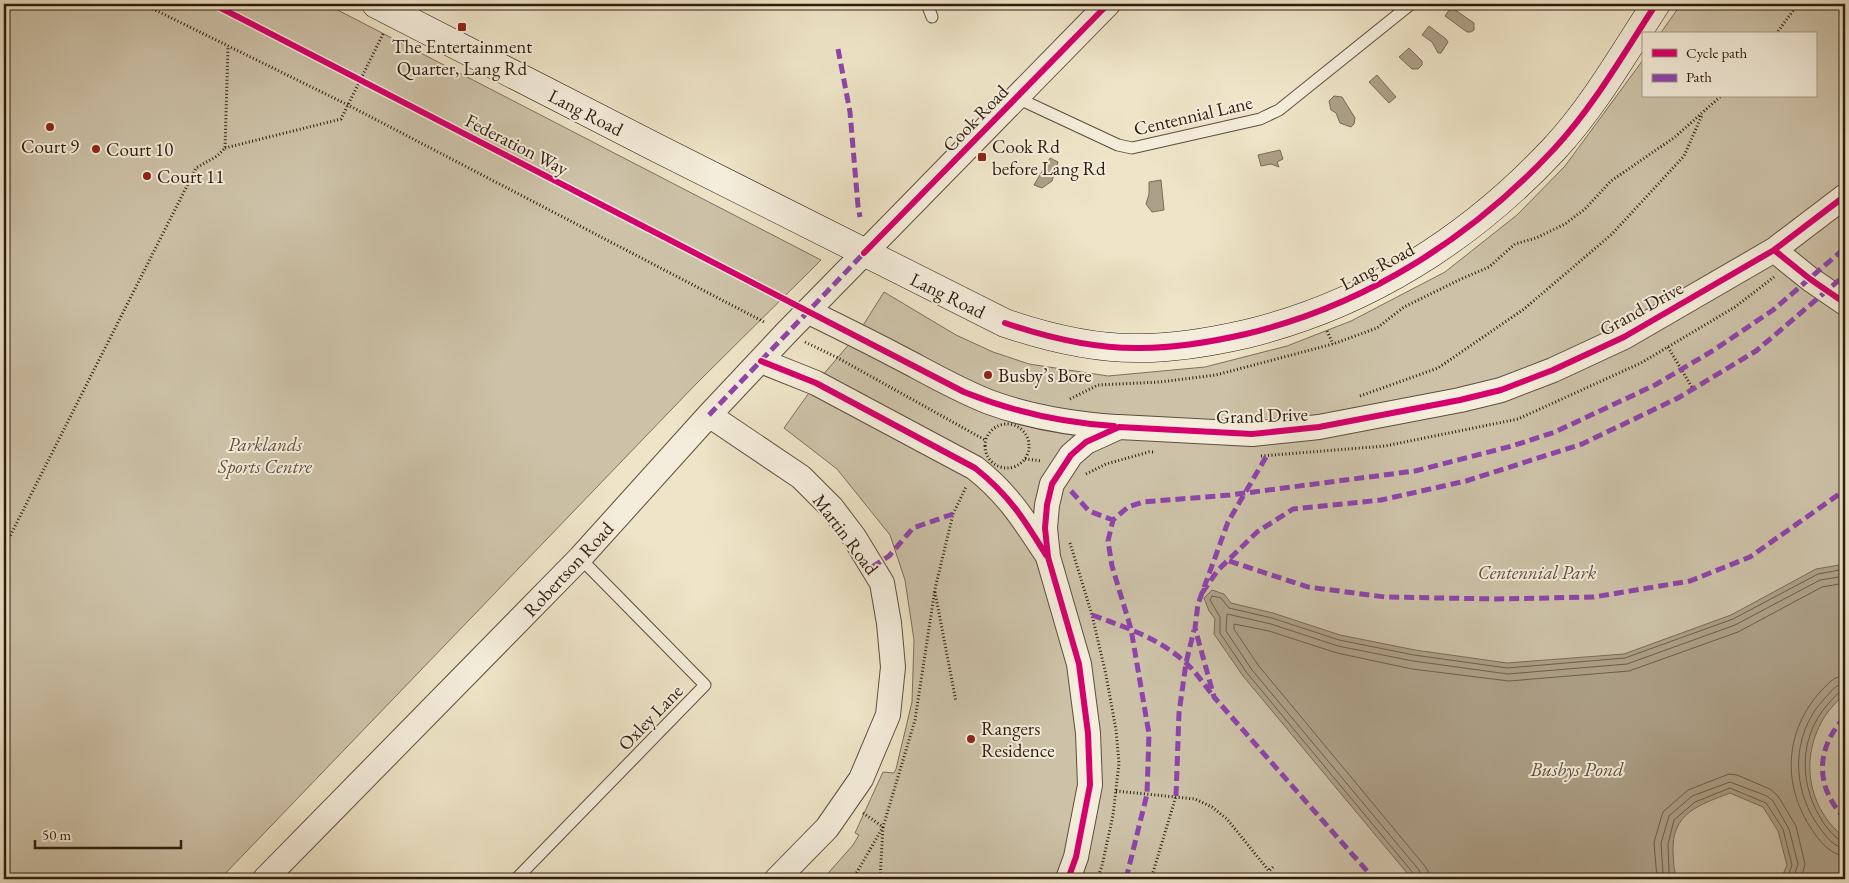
<svg xmlns="http://www.w3.org/2000/svg" width="1849" height="883" font-family="'EB Garamond',serif">
<style>
.green{fill:#cdc2a8;stroke:#7e6f5c}
.water{fill:#ada088;stroke:#7a6b58}
.lines{fill:none;stroke-linecap:round;stroke-linejoin:round}
.shore{stroke:#6e5e4c;stroke-width:1}
.lane-casing{stroke:#5e4e3d;stroke-width:13}
.street-casing{stroke:#5e4e3d;stroke-width:26}
.secondary-casing{stroke:#2e1c0f;stroke-width:29}
.path{stroke:#2e1c0f;stroke-width:3;stroke-dasharray:1 2.5;stroke-linecap:butt}
.lane{stroke:#f4eddb;stroke-width:11}
.street{stroke:#f4eddb;stroke-width:24}
.secondary{stroke:#f4eddb;stroke-width:28}
.quiet{stroke:#8e44ad;stroke-width:5;stroke-dasharray:10 5;stroke-linecap:butt}
.cycleway-casing{stroke:#f4eddb;stroke-width:9}
.cycleway{stroke:#d6006c;stroke-width:6}
.poi-dot{fill:#8f2418;stroke:#f4eddb;stroke-width:2}
.labels{text-anchor:middle;stroke-width:4;stroke-linejoin:round;paint-order:stroke}
.poi-label{font-size:19px;fill:#2e1c0f;stroke:#f4eddb;text-anchor:start}
.street-label{font-size:19px;fill:#2e1c0f;stroke:#f4eddb}
.park-label{font-size:19px;font-style:italic;fill:#5e4e3d;stroke:#f4eddb}
.water-label{font-size:20px;font-style:italic;fill:#61513f;stroke:#f4eddb}
</style>
<rect width="100%" height="100%" fill="#eee4c7"/>
<filter id="stains"><feTurbulence type="fractalNoise" baseFrequency=".004" numOctaves="4"/><feColorMatrix values="0 0 0 0 .2 0 0 0 0 .09 0 0 0 0 .02 0 0 0 .5 -.17"/></filter>
<radialGradient id="worn" r=".72"><stop offset=".6" stop-color="#630" stop-opacity="0"/><stop offset="1" stop-color="#630" stop-opacity=".3"/></radialGradient>
<path class="green" d="M4,4H326L821,260L696,384L220,879H4Z
M1681,4H1845V879H823L853,845L859,835L855,833L883,772L894,773L896,769L912,702L914,640L905,580L890,535L837,469L784,428L816,383L857,335L884,292L956,335L993,352L1029,364L1108,376L1205,367L1287,346L1351,321L1445,272L1517,215L1565,166L1643,60V96H1815V34H1660Z"/>
<path class="water" d="M1451,7L1474,23V30L1471,32H1467L1445,16Z
M1429,26L1446,39L1448,42L1441,53H1438L1432,42L1422,35Z
M1409,48L1422,61V65L1418,69H1412L1399,57Z
M1377,75L1396,97L1389,103L1369,82Z
M1334,96L1342,97L1355,118L1354,124L1351,127L1340,123L1336,113L1331,110L1329,101Z
M1280,150L1283,159L1277,162L1279,167L1271,164L1261,166L1258,155Z
M1050,158L1058,162L1052,181L1042,188L1034,185Z
M1161,180L1164,210L1152,212L1146,204L1149,194V182Z
M1845,564V693C1839,700 1830,708 1825,716C1799,757 1807,808 1845,838V879H1781L1787,865L1778,831L1763,807L1730,793C1699,805 1671,813 1673,853C1674,862 1673,871 1678,879H1412L1243,676L1214,634L1215,619L1209,611L1204,598L1212,590L1224,594L1231,603L1273,613L1340,635L1415,650L1507,663L1624,654L1731,615L1816,569Z"/>
<g class="lines">
<path class="shore" d="M1845,676C1833,676 1828,684 1820,692C1783,734 1782,789 1815,834C1822,844 1832,855 1845,856
M1845,684C1835,684 1831,692 1824,699C1791,735 1791,788 1819,827C1825,835 1834,848 1845,848
M1845,690C1838,691 1833,699 1828,704C1797,739 1799,788 1825,825C1830,831 1837,841 1845,842
M1415,879L1414,874L1247,673L1220,633V617L1210,600L1212,596L1221,598L1229,608L1272,618L1339,640L1414,655L1507,668L1625,658L1733,619L1818,574L1845,569
M1422,879L1419,870L1252,670L1226,631L1227,614L1271,624L1338,646L1413,661L1508,674L1627,664L1735,625L1820,580L1845,576
M1429,879L1428,871L1424,865L1258,665L1234,629V624L1269,631L1337,653L1412,669L1509,681L1629,671L1738,632L1822,587L1845,583
M1657,879L1654,842L1663,812L1688,790L1729,774L1737,775L1770,789L1778,796L1796,826L1805,864L1801,879
M1665,879L1663,874L1661,843L1669,816L1692,796L1730,782L1767,796L1773,801L1789,829L1798,864L1793,879
M1673,879L1669,873L1668,844L1674,820L1695,802L1730,788L1766,803L1783,829L1792,865L1787,879"/>
<g class="lane-casing">
<path id="lane" d="M927,4L932,17
M1015,97L1118,145L1132,148L1260,119L1279,110L1411,4
M516,879L705,685L580,558"/>
</g>
<g class="street-casing">
<path id="street" d="M1774,250L1810,279L1845,303
M807,311C842,328 876,345 910,363C936,377 961,391 989,402C1027,416 1075,424 1116,427
M761,361L816,383L975,468C1008,494 1024,520 1047,555
M709,415L801,477L832,508L854,537L882,583L889,623L893,667L888,715L861,779L827,828L777,879
M265,879L580,558L709,415L786,333L1108,4
M1068,879L1076,857L1090,785L1088,733L1079,664L1048,557L1045,528L1047,505L1052,484L1071,455L1086,442L1119,427L1252,434L1319,427L1460,400L1501,390L1553,370L1624,337L1774,250L1845,196"/>
</g>
<g class="secondary-casing">
<path id="secondary" d="M376,4L659,149L1005,323C1049,338 1094,349 1141,348C1176,348 1211,342 1246,334C1366,305 1470,239 1554,149C1594,106 1624,53 1656,4"/>
</g>
<path class="path" d="M143,4L348,105L766,323
M1776,34L1798,4
M225,148L341,119L384,32
M1327,331L1333,344
M805,342L838,358L985,440
M1668,347L1693,389
M1360,396L1438,368L1524,309L1612,234L1684,156L1702,115
M1070,399L1098,385L1160,382L1216,375L1333,344L1377,328L1404,307L1461,279L1489,267L1515,244L1536,238L1565,224L1585,209L1611,181L1675,137L1721,96
M985 446a22 22 0 1 1 44 0a22 22 0 1 1-44 0Z
M1261,456L1385,446L1518,419L1641,363L1735,307L1774,277
M1025,459L1042,461
M1086,474L1106,464L1149,452H1155
M1070,543L1092,615L1106,675L1116,730L1119,763L1113,815L1102,866L1097,879
M4,548L196,168L217,156L225,148L228,46
M935,592L956,702
M1116,791L1195,799L1212,807L1227,819L1269,871L1273,867
M863,813L883,827L880,879
M853,879L883,827L915,720L935,589L953,514L966,487
M1151,879L1176,796"/>
<use href="#lane" class="lane"/>
<use href="#street" class="street"/>
<use href="#secondary" class="secondary"/>
<path class="quiet" d="M838,49L850,112L858,206L860,217
M709,415L864,253
M1266,457L1228,522L1198,604L1195,628L1214,697L1374,879
M1071,491L1089,511L1113,520
M1229,561L1308,587L1385,597L1497,599L1594,597L1690,581L1750,557L1845,490
M872,567L889,556L913,528L953,514
M1202,593L1218,570L1257,532L1293,509L1381,500L1466,481L1582,444L1678,398L1756,351L1845,275
M1092,615C1125,627 1159,638 1186,663C1195,671 1203,683 1211,693
M1845,717C1816,747 1814,787 1845,818
M1176,796L1179,713L1186,663L1194,630
M1126,879L1147,794L1149,734L1131,629L1112,566L1108,541L1113,520L1128,507L1143,502L1230,495L1415,471L1512,446L1555,432L1655,385L1714,350L1773,310L1845,248"/>
<g class="cycleway-casing">
<path id="cycleway" d="M213,4L964,392C1011,411 1063,423 1114,426
M1774,250L1810,279L1845,303
M864,253L1108,4
M1005,323C1049,338 1094,349 1141,348C1176,348 1211,342 1246,334C1366,305 1470,239 1554,149C1594,106 1624,53 1656,4
M761,361L816,383L975,468C1009,495 1024,519 1046,555
M1068,879L1076,857L1090,785L1088,733L1079,664L1048,557L1045,528L1047,505L1052,484L1071,455L1086,442L1119,427L1252,434L1319,427L1460,400L1501,390L1553,370L1624,337L1774,250L1845,196"/>
</g>
<use href="#cycleway" class="cycleway"/>
</g>
<g class="poi-dot">
<rect x="457" y="22" width="10" height="10" rx="2.5"/>
<circle cx="50" cy="127" r="5"/>
<circle cx="96" cy="149" r="5"/>
<rect x="977" y="152" width="10" height="10" rx="2.5"/>
<circle cx="147" cy="176" r="5"/>
<circle cx="988" cy="375" r="5"/>
<circle cx="971" cy="739" r="5"/>
</g>
<g class="labels">
<g class="poi-label">
<text x="462" y="53" text-anchor="middle">The Entertainment<tspan x="462" dy="22">Quarter, Lang Rd</tspan></text>
<text x="50" y="153" text-anchor="middle">Court 9</text>
<text x="992" y="153">Cook Rd<tspan x="992" dy="22">before Lang Rd</tspan></text>
<text x="106" y="156">Court 10</text>
<text x="157" y="183">Court 11</text>
<text x="998" y="382">Busby’s Bore</text>
<text x="981" y="735">Rangers<tspan x="981" dy="22">Residence</tspan></text>
</g>
<g class="street-label">
<text transform="translate(586 112) rotate(27)" y="7">Lang Road</text>
<text transform="translate(1193 115) rotate(-13)" y="7">Centennial Lane</text>
<text transform="translate(975 118) rotate(-46)" y="7">Cook Road</text>
<text transform="translate(517 144) rotate(27)" y="7">Federation Way</text>
<text transform="translate(1377 266) rotate(-28)" y="7">Lang Road</text>
<text transform="translate(948 295) rotate(26)" y="7">Lang Road</text>
<text transform="translate(1641 308) rotate(-29)" y="7">Grand Drive</text>
<text transform="translate(1262 415) rotate(-2)" y="7">Grand Drive</text>
<text transform="translate(846 534) rotate(53)" y="7">Martin Road</text>
<text transform="translate(568 569) rotate(-47)" y="7">Robertson Road</text>
<text transform="translate(650 717) rotate(-46)" y="7">Oxley Lane</text>
</g>
<g class="park-label">
<text x="265" y="451">Parklands<tspan x="265" dy="22">Sports Centre</tspan></text>
<text x="1537" y="579">Centennial Park</text>
</g>
<g class="water-label">
<text x="1577" y="776">Busbys Pond</text>
</g>
</g>
<rect width="1849" height="883" fill="none" stroke="#eee4c7" stroke-width="20"/>
<rect x="5" y="5" width="1839" height="873" fill="none" stroke="#2e1c0f" stroke-width="2.5"/>
<rect x="10" y="10" width="1829" height="863" fill="none" stroke="#2e1c0f"/>
<rect x="1642" y="32" width="175" height="65" fill="#f4eddb" stroke="#a59989"/>
<rect x="1652" y="49" width="25" height="8" fill="#d6006c" stroke="#a59989"/>
<text x="1686" y="58" font-size="15" fill="#2e1c0f">Cycle path</text>
<rect x="1652" y="74" width="25" height="8" fill="#8e44ad" stroke="#a59989"/>
<text x="1686" y="82" font-size="15" fill="#2e1c0f">Path</text>
<path d="M35 840v8h146v-8" fill="none" stroke="#2e1c0f" stroke-width="2.5"/>
<text x="42" y="840" font-size="15" fill="#2e1c0f" stroke="#f4eddb" stroke-width="4" paint-order="stroke">50 m</text>
<rect width="100%" height="100%" filter="url(#stains)"/>
<rect width="100%" height="100%" fill="url(#worn)"/>
</svg>
